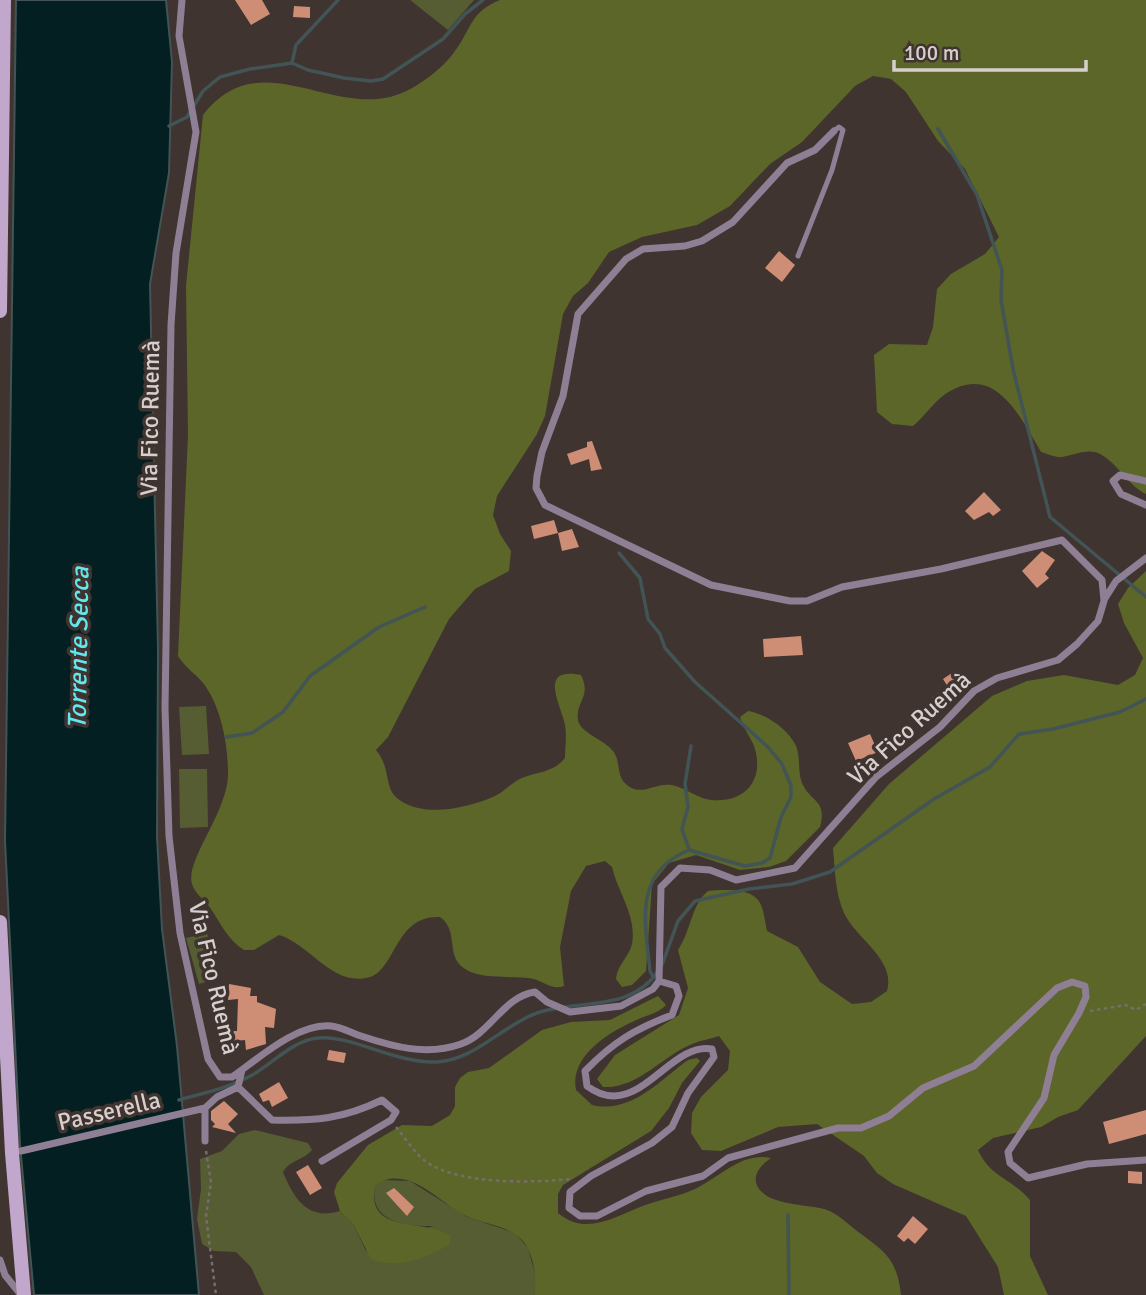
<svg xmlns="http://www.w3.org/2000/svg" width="1146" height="1295" font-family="Signika,sans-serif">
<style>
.green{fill:#565d32}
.forest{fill:#5c6628}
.water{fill:#031f21;stroke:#425455;stroke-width:2}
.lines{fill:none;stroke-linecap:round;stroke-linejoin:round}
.stream{stroke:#425455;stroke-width:3.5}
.building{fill:#ce8e76}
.path{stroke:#776d6a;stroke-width:2.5;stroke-dasharray:3.5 3.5;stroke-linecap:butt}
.lane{stroke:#8f7f95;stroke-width:5}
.street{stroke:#8f7f95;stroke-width:7}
.secondary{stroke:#c1a7cb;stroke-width:14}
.labels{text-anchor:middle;stroke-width:7;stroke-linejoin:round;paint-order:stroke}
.street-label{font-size:24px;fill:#d6cfcd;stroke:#3f3430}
.water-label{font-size:26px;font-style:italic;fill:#62e7ee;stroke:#3f3430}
</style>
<rect width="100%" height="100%" fill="#3f3430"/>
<path class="green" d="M410,0H474L448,30Z
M206,706L209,754L182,755L179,707Z
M179,769H207L208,827L180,828Z
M207,933L219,978L199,984L186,938Z
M255,1130L308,1143L312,1150C304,1160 290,1160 283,1172C294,1199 308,1221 340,1211L353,1224L366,1251L433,1226C407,1227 368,1222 375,1186L382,1180L410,1181L467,1217L515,1233L528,1248L537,1281L534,1295H264L251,1267L236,1252L214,1251L202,1244L197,1219L201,1189L200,1159L222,1151L239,1134Z"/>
<path class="forest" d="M500,0H1146V494C1127,485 1119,464 1100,454C1088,448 1075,455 1062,457C1056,458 1048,454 1041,452C1020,416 994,360 944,395C933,403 924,417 913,426L892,424L877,412L874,355L889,344L927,345L933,327L937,289L951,274L985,254L999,237L965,169L938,141L906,92L891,79L873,76L855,86L802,142L770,164L730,206L697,225L642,237L609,252L588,283L573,296L563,314L545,416L537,434L497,496L493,515L500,534L511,551L509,571L475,589L449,619L388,737L376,750C391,768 384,787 397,798C422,819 468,808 495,796C505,791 512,782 522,778C539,771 553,773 565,758C565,746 567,737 565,725C561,705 537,666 581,675C592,697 575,702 578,720C580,733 605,740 613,751C620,760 617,772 623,781C639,800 653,782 672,785C686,788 698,799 712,800C747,803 765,778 754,746C750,736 743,728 740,717L748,711C766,714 788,729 796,746C801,758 797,773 803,785C812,803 827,800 820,827L786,861L769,867L740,870L696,855L669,863L652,884L646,971L632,985L622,987L616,979C617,965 629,957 632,944C637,916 618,893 612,867L605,861L586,866L571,891L560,947L564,986C552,990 546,983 534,979C512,974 477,982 460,965C447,951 458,930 440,917C395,915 396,969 370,977C333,988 310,944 279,935L254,950H244C228,940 221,924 211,909C205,900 195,894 192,884C185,860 228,812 228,774C228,746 222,711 206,687C199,676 187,670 178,656L188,435L186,286L203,115C257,45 324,112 390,97C412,92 442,70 455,51C472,28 470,12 500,0Z
M1146,571V1036L1078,1110L1058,1117L1041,1127L993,1138L978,1150C990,1177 1011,1178 1030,1200V1256L1048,1295H1004L998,1267L966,1216L893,1184L877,1173L864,1156L817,1124L778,1127L721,1151L702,1150L691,1133L692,1113L701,1097L728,1070L730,1051L719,1036C711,1039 701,1040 692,1044C662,1056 638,1089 603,1087L597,1079L615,1055L679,1015L688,988L678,950C691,931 691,905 708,891C722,890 752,887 760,903C764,910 765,922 767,931L798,947L820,982L852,1004L871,1002L887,991C896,959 856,939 844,913C835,893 835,869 833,848L889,784L992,696L1027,681L1064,675L1118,685L1135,675L1143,658L1124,623L1118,604L1128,588Z
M658,996L666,1005C658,1013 651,1014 641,1018C612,1030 569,1055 576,1090L592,1105C631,1114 659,1081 688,1060L697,1058L700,1061L682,1083L669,1108L651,1131L563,1185L558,1194V1213C586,1237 616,1216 645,1205C662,1199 681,1196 697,1188C721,1176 742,1152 771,1158C759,1166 748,1180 763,1193C775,1204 805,1205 820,1208C836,1211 845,1222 857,1231C884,1251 897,1258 901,1295H534C538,1280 533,1250 521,1239C507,1225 483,1224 466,1216C447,1207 430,1188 410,1181C398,1177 384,1177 375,1186C365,1236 428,1218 451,1236L449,1245C425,1258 398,1270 371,1259L353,1224L340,1211L334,1192L337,1183L368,1145L402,1125L432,1126L450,1115L455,1106V1087L460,1078L468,1072L489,1068L542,1030L571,1022L610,1020Z"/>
<path class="water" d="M16,0H166L172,62L169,173L150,284L158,649L157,837L162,929L177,1046L199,1295H34L20,1145L5,841Z"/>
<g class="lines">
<path class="stream" d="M292,63L296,45L338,0
M169,126L187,117L203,91L220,77L250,69L292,63L308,70L344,78L371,81L383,79L443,39L465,14L483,0
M938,129L977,195L1002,270L1001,300L1013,369L1050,517L1146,597
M619,553L640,578L648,619L660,634L665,648L695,682L768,747L782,764L791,786V797L781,817L770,858L762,863L745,866L689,850C633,873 645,921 650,971L653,977
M226,737L252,733L283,712L310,676L379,627L425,607
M689,849L682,829L688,807L685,784L691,746
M662,965L678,921L695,901L749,889L792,884L830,872L934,799L990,767L1019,734L1053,729L1120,712L1146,699
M179,1100C204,1093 232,1087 254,1074C274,1062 294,1040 318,1038C353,1035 396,1064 437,1062C475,1060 503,1025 537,1013C576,999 631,1013 658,971
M788,1215L789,1295"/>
</g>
<path class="building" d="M235,0H262L270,14L251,25Z
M294,6L310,7V18L293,17Z
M779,251L795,265L782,282L765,268Z
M592,441L602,469L591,471L589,459L571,465L567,454L587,447V442Z
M984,492L1001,510L993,516L989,512L974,520L965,511Z
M554,520L558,533L572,529L579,547L562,551L558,533L534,539L531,526Z
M1042,551L1055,560L1045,574L1049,578L1037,588L1022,571Z
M801,636L803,655L764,657L763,639Z
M952,673L958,684L950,688L957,699L940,710L932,697L948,687L943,679Z
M870,734L878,752L856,761L848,743Z
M229,984L251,988L250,996H257V1002L276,1009L274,1028L265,1027L266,1044L246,1050L245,1040L225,1042L224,1031H237L238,999L228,1000Z
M329,1050L346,1053L344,1063L327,1060Z
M279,1082L288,1098L272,1107L269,1100L263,1102L259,1094Z
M224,1101L238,1114L228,1124L236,1133L212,1127L215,1124L211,1120V1111Z
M1146,1110V1134L1109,1144L1103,1122Z
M308,1165L322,1188L310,1195L296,1172Z
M1128,1171L1142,1172V1184L1128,1183Z
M394,1188L414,1207L407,1216L386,1193Z
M913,1216L928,1229L915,1244L908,1238L904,1242L897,1236Z"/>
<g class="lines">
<path class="path" d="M1090,1011L1126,1005L1136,1010L1146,1004
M396,1127C405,1138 414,1152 425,1161C458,1185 531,1183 571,1179
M206,1151L211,1182L206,1216L216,1295"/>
<path class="lane" d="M798,256L832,170L843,130L839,127L834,131"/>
<path class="street" d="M182,0L179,36L196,132L176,253L171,325L165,708L169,836L180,933L208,1059L220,1077H232C258,1059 297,1023 331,1026C341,1027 352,1033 361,1036C394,1047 427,1056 461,1044C490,1034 504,996 535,992L547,1002L570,1012L621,1006L653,989L659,981L661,887L680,868L710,870L736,880L795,868L876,777L940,727L974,691L997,678L1058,660L1077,644L1098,621L1104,601L1102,580L1062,540L941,569L842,587L807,601H790L711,585L545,505L536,488L537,476L542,452L563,396L578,314L626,259L643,249L685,246L702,241L733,222L787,163L815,150L834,131
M1146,481L1120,475L1113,481L1121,494L1146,505
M1104,600L1116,581L1146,558
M659,981L676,986L679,996L672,1015C635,1029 613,1042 585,1071L587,1086C637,1124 669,1041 712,1049L714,1057L688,1093L672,1127L652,1143L591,1176L570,1192L569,1208L580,1216H597L646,1191L703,1176L728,1158L838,1128H861L889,1116L923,1088L974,1066L1057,988L1072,982L1085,986L1086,997L1079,1013L1054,1055L1044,1098L1008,1152L1010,1163L1028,1178L1087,1164L1146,1160
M238,1087L272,1120C315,1121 343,1119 382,1100L396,1112L391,1120L322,1161
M205,1141V1108L217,1097L238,1087L242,1070
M21,1151L205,1108
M0,1260L5,1275L21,1295"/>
<path class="secondary" d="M0,311L4,0
M0,922L12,1153L24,1295"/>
</g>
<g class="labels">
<g class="street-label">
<text transform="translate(150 418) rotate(-89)" y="8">Via Fico Ruemà</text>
<text transform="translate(909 728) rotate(-42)" y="8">Via Fico Ruemà</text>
<text transform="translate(214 978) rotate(77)" y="8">Via Fico Ruemà</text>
<text transform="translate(109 1111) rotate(-13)" y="8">Passerella</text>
</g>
<g class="water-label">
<text transform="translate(78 648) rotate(-89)" y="9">Torrente Secca</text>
</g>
</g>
<path d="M894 60v10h192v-10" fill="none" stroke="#d6cfcd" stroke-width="3.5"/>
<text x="904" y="60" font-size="21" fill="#d6cfcd" stroke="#3f3430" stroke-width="5" paint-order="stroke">100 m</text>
</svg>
